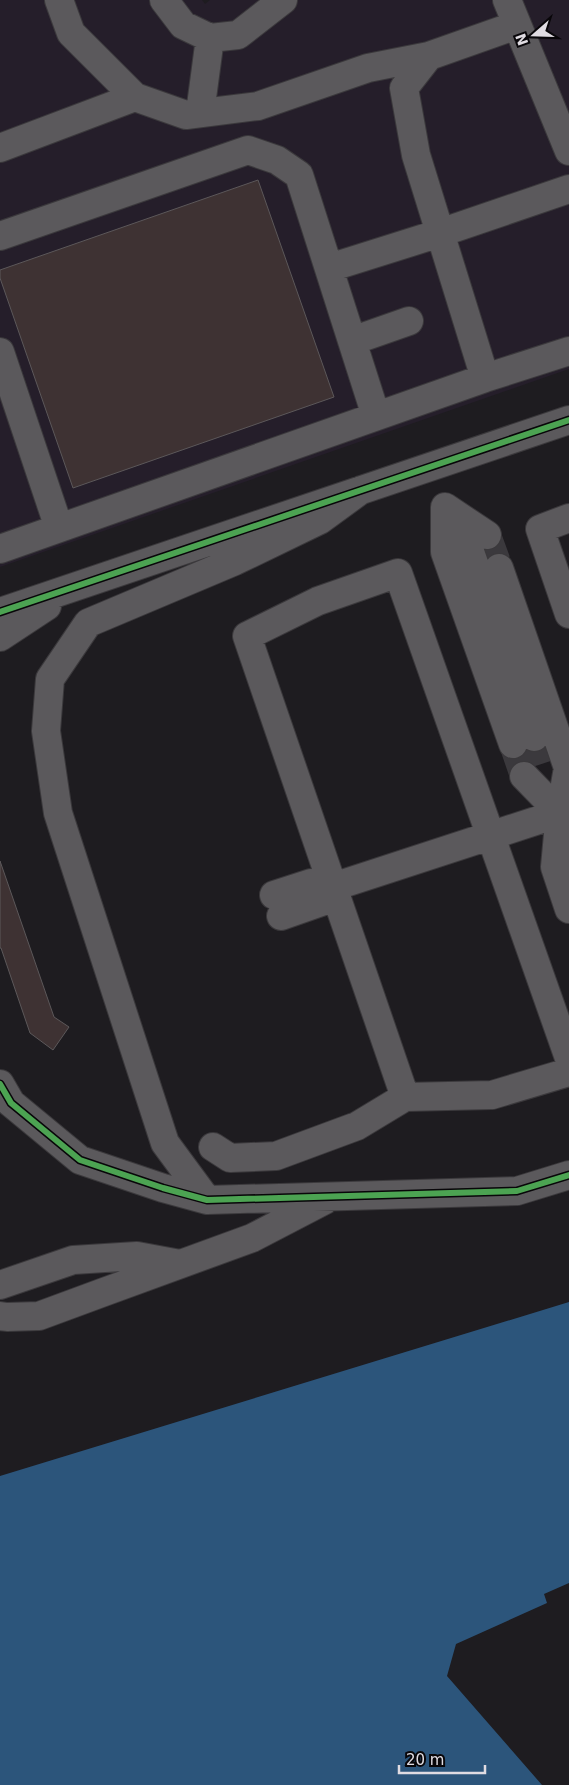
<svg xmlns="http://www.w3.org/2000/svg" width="569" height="1785" font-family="'DejaVu Sans',sans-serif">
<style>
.built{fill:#251e2a}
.water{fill:#2c557b}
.building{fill:#3e3233;stroke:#5c585a}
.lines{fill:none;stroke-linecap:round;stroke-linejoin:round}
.minor-tunnel{stroke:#3b393d;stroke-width:28;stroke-dasharray:28 14;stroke-linecap:butt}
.minor-casing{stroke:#3b393c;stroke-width:30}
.minor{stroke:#5b595c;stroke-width:28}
.cycleway-casing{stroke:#080609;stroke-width:9}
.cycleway{stroke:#4ca352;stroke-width:6}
</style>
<rect width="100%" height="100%" fill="#1e1c20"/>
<path class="built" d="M0,0H202L205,4L210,0H569V369L0,567Z"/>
<path class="water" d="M569,1302V1583L544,1594L547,1603L456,1644L447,1676L542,1785H0V1476Z"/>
<path class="building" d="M258,180L334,397L73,488L0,278V270Z
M0,861L54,1017L69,1027L53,1050L30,1033L1,948H0Z"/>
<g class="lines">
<path class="minor-tunnel" d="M487,535L499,568
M534,737L544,768
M513,744L524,776"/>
<g class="minor-casing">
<path id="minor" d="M59,0L71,33L135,97L186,115L258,106L368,68L429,56
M164,0L183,25L210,38L238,35L283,0
M507,0L569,151
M200,113L210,38
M0,148L135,97
M0,236L248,150L277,160L299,175L376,416
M329,268L440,233L569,189
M352,341L409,321
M0,352L59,528
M485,378L416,155L404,88L429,56L517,25
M569,518L540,529L569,614
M446,525L467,543L534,737
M487,535L445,507V552L513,744
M0,549L485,378L569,351
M499,568L568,768L560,813L524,776
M0,612L569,420
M0,637L47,606
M569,814L560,813L333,887L405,1097L492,1095L569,1072
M569,837L560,813L555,867L569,909
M333,887L247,636L318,601L398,573L569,1058
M274,895L311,883L333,887
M281,916L321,902L333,887
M0,1084L11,1103L80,1160L163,1188L207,1200L517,1191L569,1175
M213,1147L230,1158L276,1156L357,1126L405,1097
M207,1200L165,1143L58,813L46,731L50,679L88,623L235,561L320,520L361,490
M0,1285L73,1260L137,1256L180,1264
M0,1316L7,1317L39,1316L104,1292L252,1238L325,1200"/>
</g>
<use href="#minor" class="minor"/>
<g class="cycleway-casing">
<path id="cycleway" d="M0,612L569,420
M0,1084L11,1103L80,1160L163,1188L207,1200L517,1191L569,1175"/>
</g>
<use href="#cycleway" class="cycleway"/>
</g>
<g transform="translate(534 35) rotate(250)" stroke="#080609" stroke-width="4" paint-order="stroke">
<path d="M0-4L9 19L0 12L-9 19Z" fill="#e0dce2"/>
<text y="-8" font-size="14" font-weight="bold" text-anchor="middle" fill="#e0dce2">N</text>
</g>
<path d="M399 1765v8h86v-8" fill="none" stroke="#e0dce2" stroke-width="2.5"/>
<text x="406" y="1765" font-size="15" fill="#e0dce2" stroke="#080609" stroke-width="4" paint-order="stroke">20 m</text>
</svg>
